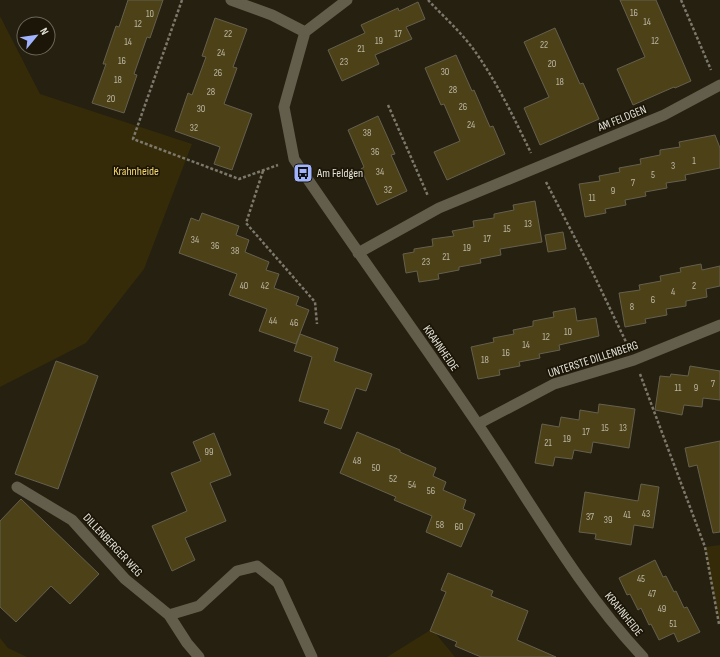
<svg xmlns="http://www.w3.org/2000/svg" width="720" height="657" font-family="'Sofia Sans Condensed',sans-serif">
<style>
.green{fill:#352b09}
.building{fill:#4d4118;stroke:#65604e}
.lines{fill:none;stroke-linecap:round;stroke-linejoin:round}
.path{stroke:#7c786b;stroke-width:2.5;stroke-dasharray:3 2;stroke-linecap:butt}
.service{stroke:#635e4c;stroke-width:11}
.minor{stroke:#635e4c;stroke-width:11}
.labels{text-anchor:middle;stroke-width:3.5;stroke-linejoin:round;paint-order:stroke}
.number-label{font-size:10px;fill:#beb8a6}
.street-label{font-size:12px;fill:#e3e0d6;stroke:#1b1607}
.park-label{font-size:12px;fill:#f9d96e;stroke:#1b1607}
.poi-label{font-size:12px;fill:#e3e0d6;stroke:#1b1607;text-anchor:start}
</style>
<rect width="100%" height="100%" fill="#252010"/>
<path class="green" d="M0,16L40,94L192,144L144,269L86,343L0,387Z
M720,545V624H719L705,547Z
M432,629L455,657H387Z
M0,638L8,648L27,657H0Z"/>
<path class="building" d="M128,0H163L150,38L147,37L134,74L137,75L124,113L92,103L106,64H103L116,26L119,27Z
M620,0H656L691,81L675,88L674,87L633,105L617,69L645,57Z
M418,2L425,19L406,27L412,39L375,55L379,64L342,81L328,50L365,33L361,25L398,8L399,11Z
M215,18L247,29L233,67L237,68L224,104L252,114L232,170L214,164L220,147L175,131L188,93L192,95L206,57L202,56Z
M555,28L580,84L583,83L599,119L540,145L524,108L549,97L524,42Z
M456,55L472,91L474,90L490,127L493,126L505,154L447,180L434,152L460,141L444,104L441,105L425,68Z
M378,116L395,154L391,155L407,191L377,205L361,169L364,167L348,130Z
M715,135L720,148V168L685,175L686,180L666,183L667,188L645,192L646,196L625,200L626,205L605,209L606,213L585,217L579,184L600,181L599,176L620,172L619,168L641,164L640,159L660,155V150L680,147L679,142Z
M535,201L542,242L500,249L501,255L480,259L481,263L459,267V270L438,274L439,279L419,282L417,271L406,273L403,254L414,252V249L433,246L432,239L454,236L452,231L474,227L473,221L494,218V214L514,210L513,205Z
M202,213L239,226L236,235L249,240L245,252L269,262L266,270L279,274L274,288L299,297L296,305L309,310L296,344L259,331L267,309L229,295L237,274L179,253L191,218L199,221Z
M563,232L566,249L548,252L545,235Z
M701,264L702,270L720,266V286L706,289L707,297L686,301V306L666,309L667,315L645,319L646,323L625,327L619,293L640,290L639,285L661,281L660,276L681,272L680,268Z
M575,308L577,321L596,318L599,336L559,345L560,350L539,354L540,358L519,362L520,366L499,370L500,375L478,379L471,347L494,342L493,338L514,334L513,330L533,326V321L554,317L553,312Z
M300,334L338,348L334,361L372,374L366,391L356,388L341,429L324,423L329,410L299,401L312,357L294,351Z
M56,361L98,376L58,489L15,474Z
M690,366L720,371V400L703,398L702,407L684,405L682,415L655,410L660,376L670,377L671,374L688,376Z
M599,404L635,409L629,448L593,442L591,453L574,450L572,459L555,457L553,466L535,463L542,424L559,427L561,417L579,420L580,410L598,413Z
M357,432L400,450V452L436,468L433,476L446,482L443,490L466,500L463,509L475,514L461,547L426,532L432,516L394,500L396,497L340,473Z
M214,433L231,475L210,483L226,521L185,538L195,560L172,571L152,526L187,511L171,473L201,461L193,442Z
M720,441V532L713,533L697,465L689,467L685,448Z
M641,484L659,487L653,528L634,525L631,545L595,539L596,534L579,532L585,492L638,501Z
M21,499L99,574L70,604L51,586L16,622L0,607V521Z
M655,560L663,577L666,576L674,592L676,591L684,608L687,607L700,632L678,642L674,633L659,640L651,624L649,625L641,608L638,610L630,594L627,595L619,578Z
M448,573L493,591L491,596L528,611L517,640L556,657H481L455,646L457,642L430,631L446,592L441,590Z"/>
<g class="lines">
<path class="path" d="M182,0L133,139L239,179L278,165
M428,0C443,16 461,32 474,50C497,82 514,118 531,153
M681,0L711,70
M388,105L428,196
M263,171L246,223L315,302L317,324
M546,182L591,269L627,344
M640,374L705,547L719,624H720"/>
<path class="service" d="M17,487L72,520L125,579L169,615L199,606L237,571L257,566L278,583L312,657
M169,615L187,643L199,657"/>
<path class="minor" d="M231,0L272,15L305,32
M347,0L305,32L284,107L294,159C354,248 417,334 477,423C531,502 577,587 643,657
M358,253L439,208L664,115L720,85
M478,424L554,384L634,360L720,325"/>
</g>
<defs>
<g id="bus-square" transform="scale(1)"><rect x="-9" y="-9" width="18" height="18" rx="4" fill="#a1b3fd" stroke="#1b1607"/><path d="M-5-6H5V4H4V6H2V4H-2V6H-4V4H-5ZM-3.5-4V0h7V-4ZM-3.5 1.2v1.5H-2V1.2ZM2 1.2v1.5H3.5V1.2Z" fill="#111"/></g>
</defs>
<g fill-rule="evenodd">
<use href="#bus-square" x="303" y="173"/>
</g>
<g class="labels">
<g class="number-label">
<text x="634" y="16">16</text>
<text x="150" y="17">10</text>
<text x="647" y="25">14</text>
<text x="138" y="27">12</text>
<text x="228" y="37">22</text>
<text x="398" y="37">17</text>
<text x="379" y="44">19</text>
<text x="655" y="44">12</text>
<text x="128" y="45">14</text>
<text x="544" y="48">22</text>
<text x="361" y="52">21</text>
<text x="221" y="56">24</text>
<text x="122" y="64">16</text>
<text x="344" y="65">23</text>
<text x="552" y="67">20</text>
<text x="445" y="75">30</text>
<text x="218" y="76">26</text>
<text x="118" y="83">18</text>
<text x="560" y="85">18</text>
<text x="453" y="93">28</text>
<text x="211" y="95">28</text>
<text x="111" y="102">20</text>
<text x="463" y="110">26</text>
<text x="201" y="112">30</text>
<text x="471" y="128">24</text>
<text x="194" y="131">32</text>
<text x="367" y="136">38</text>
<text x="375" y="155">36</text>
<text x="694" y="164">1</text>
<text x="673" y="169">3</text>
<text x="380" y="175">34</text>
<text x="653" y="178">5</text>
<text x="633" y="186">7</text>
<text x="388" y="193">32</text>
<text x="613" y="194">9</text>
<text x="592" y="201">11</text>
<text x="528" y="227">13</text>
<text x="507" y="232">15</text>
<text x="487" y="242">17</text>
<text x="195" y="243">34</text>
<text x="215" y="249">36</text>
<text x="467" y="251">19</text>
<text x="235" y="254">38</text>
<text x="446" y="260">21</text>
<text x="426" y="265">23</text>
<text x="244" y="289">40</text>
<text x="265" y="289">42</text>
<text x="694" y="289">2</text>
<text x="673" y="295">4</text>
<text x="653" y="303">6</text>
<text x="632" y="310">8</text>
<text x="273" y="324">44</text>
<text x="294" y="326">46</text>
<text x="568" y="335">10</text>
<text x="546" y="340">12</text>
<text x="526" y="348">14</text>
<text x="506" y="356">16</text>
<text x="485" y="363">18</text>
<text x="713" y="387">7</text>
<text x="678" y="391">11</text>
<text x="696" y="391">9</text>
<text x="605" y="431">15</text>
<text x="623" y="431">13</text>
<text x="586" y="435">17</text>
<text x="567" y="442">19</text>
<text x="548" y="446">21</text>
<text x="209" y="455">99</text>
<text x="357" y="464">48</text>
<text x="376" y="471">50</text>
<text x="393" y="482">52</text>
<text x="412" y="488">54</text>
<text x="431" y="494">56</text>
<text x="646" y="517">43</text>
<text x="627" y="518">41</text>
<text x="590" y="520">37</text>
<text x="608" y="523">39</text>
<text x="440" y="528">58</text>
<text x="459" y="530">60</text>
<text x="641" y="582">45</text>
<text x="652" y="597">47</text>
<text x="662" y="612">49</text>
<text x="673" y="627">51</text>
</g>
<g class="street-label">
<text transform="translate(622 118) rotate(-22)" y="4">AM FELDGEN</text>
<text transform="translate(441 348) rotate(55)" y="4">KRAHNHEIDE</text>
<text transform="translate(593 359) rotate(-18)" y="4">UNTERSTE DILLENBERG</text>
<text transform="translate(113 545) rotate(47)" y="4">DILLENBERGER WEG</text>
<text transform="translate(624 614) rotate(51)" y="4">KRAHNHEIDE</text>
</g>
<g class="park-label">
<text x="136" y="175">Krahnheide</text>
</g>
<g class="poi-label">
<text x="317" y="177">Am Feldgen</text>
</g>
</g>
<g transform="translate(36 36) rotate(61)"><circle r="19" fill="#1b1607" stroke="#6b675a"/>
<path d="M0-3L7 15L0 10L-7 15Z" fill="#a1b3fd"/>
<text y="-6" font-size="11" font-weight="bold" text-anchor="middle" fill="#e3e0d6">N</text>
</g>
</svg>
